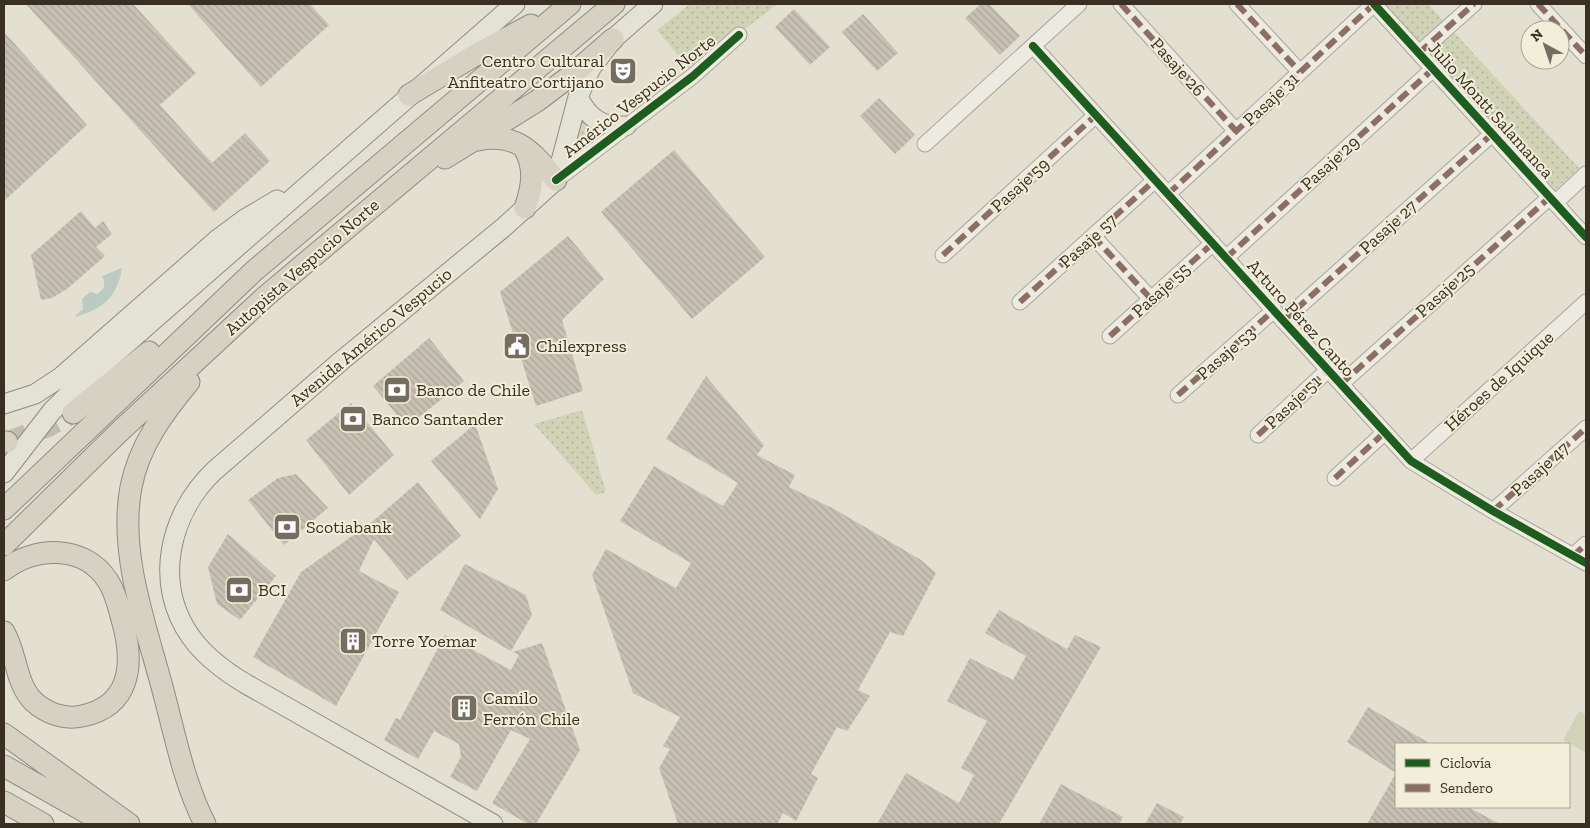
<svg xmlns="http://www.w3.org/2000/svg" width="1590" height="828" font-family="'Zilla Slab',serif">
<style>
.grass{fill:url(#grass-dots)}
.garden{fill:#d0d3b6}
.water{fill:#bbcac3}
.building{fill:url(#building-back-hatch)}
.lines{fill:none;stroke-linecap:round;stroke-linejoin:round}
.highway-tunnel{stroke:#c1bdaf;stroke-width:21;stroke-dasharray:21 11;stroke-linecap:butt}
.minor-casing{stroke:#a9a59a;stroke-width:17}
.major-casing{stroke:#8f8b81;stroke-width:21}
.highway-casing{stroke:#8f8b81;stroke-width:23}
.minor{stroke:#edeae2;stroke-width:15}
.major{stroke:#e4e1d5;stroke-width:19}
.highway{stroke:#d6d1c3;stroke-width:21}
.quiet{stroke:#8d6e63;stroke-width:6;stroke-dasharray:12 6;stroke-linecap:butt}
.cycleway-casing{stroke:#f3eed9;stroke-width:11}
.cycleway{stroke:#1b5e20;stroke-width:8}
.labels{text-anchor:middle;stroke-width:4;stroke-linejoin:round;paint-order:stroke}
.poi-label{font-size:18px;fill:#392f22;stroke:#f3eed9;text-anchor:start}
.street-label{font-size:18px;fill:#392f22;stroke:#f3eed9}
</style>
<defs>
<pattern id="grass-dots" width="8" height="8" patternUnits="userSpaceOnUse" patternTransform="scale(1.25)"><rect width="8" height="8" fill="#d0d3b6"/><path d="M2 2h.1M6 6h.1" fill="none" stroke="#b3b59c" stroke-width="1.8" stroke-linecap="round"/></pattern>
<pattern id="building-back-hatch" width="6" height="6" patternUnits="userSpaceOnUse" patternTransform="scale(1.25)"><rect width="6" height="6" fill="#c7c0b3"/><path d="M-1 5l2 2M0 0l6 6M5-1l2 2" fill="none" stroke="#aca59a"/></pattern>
</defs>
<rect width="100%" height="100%" fill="#e3e0d2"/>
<path class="grass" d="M690,4H778L690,70L657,30Z
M1383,4H1428L1579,168L1555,190Z
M582,116L606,130L568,162Z
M582,410L606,492L596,495L534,424Z"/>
<path class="garden" d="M1579,711L1586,715V753L1563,740Z"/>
<path class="water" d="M122,268C117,298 102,310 74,317L83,309L82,299L90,292L97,294C105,290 106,283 102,276Z"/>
<path class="building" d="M26,4H133L196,73L160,105L212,163L245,133L270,161L214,212Z
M188,4H310L329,25L261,87Z
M981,4H989L1020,36L1000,55L965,18Z
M794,9L830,47L810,65L775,27Z
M863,14L898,53L877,71L842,32Z
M4,32L87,125L4,201Z
M879,98L915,135L895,154L860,116Z
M674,150L765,257L692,319L601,212Z
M81,211L95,228L103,221L112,234L96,247L105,256L67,289L52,298L41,300L31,255Z
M568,236L604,279L562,320L583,391L536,406L500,292Z
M429,338L464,381L407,427L373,386Z
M706,376L764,445L757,455L795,475L789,487L836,510L921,560L936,573L903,636L890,632L858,690L870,696L847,731L837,727L811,774L818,778L796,821L783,813L777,824H678L659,768L670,749L663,746L680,717L633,693L592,575L606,549L676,588L691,563L620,521L654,466L723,506L738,483L666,439Z
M351,403L394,455L349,495L306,440Z
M475,424L498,489L480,519L431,461Z
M296,474L328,508L284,545L248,500L278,478Z
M418,482L461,536L407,580L374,539L359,571L399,592L336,706L253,657L301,572L355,534L357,535Z
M228,534L276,576L240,620L217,604L208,567Z
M465,564L526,595L532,615L511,651L440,610Z
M999,610L1067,649L1075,635L1101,647L999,824H877L906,773L959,803L974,775L961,768L987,721L947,701L970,658L1013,680L1026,656L985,633Z
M445,635L511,670L519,655L513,652L542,643L580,750L536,824H528L492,803L530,739L511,730L477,791L450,777L461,757L459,744L434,731L418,759L384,740L396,718L400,720Z
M1368,707L1431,744H1396V807H1468L1500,824H1367L1396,773L1347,742Z
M1061,784L1123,817L1119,824H1039Z
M1157,803L1184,817L1180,824H1145Z"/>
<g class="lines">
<path class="highway-tunnel" d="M7,442L47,427L73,413"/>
<g class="minor-casing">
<path id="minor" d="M1121,4L1236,131
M1237,4L1300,72
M1374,4L1586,237
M1538,4L1586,56
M1033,46L1411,461L1493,511L1586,563
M1419,53L1474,4
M925,144L1079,4
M556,180L693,76L739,35
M1168,194L1374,4
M1555,203L1586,174
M1093,236L1151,299
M943,255L1096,115
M1226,258L1433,69
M1020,302L1155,180
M1283,321L1492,134
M1110,336L1213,243
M1341,384L1550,197
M1178,395L1274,310
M1258,435L1328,370
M1411,461L1586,302
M1335,478L1385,432
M1493,511L1586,428
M1573,556L1586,544"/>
</g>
<g class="major-casing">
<path id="major" d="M578,97C589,119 602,127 626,126
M4,404L35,394L61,377L218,239L245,219L277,200
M4,473L52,411L71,392L515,4
M493,824L246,684C226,672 205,657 191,637C153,584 169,514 214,471L341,361L504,227L556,180L578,97L591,68L613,39L653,4"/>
</g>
<g class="highway-casing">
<path id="highway" d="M409,95L479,53L531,25
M478,140C518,132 533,153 556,180
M524,148C536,168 532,188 525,208
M445,158L537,101L574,73L613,39
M189,382C163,413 139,446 131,487C118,556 148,631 165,698C176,740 185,785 205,824
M73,413L149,352
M4,442H7
M4,509L254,271L570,4
M4,545L118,433L266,296L614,4
M4,570C35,546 84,544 108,581C116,593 119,609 123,623C134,664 131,706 82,716C64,720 46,713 33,701C15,682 17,654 4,632
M4,734L129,824
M4,766L105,823
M4,802L43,824"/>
</g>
<use href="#minor" class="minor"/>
<use href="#major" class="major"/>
<use href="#highway" class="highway"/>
<path class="quiet" d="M1121,4L1236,131
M1237,4L1300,72
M1538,4L1586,56
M1419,53L1474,4
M1168,194L1374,4
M1093,236L1151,299
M943,255L1096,115
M1226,258L1433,69
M1020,302L1155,180
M1283,321L1492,134
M1110,336L1213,243
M1341,384L1550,197
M1178,395L1274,310
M1258,435L1328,370
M1335,478L1385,432
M1493,511L1586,428
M1573,556L1586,544"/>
<g class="cycleway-casing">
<path id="cycleway" d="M1374,4L1586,237
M1033,46L1411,461L1493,511L1586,563
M556,180L693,76L739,35"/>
</g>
<use href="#cycleway" class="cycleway"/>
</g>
<defs>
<g id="theatre-square" transform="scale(1.4375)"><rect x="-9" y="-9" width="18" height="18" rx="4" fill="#746d60" stroke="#f3eed9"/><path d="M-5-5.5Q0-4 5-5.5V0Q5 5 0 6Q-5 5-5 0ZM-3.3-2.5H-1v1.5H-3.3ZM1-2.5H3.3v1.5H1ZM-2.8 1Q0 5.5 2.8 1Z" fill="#fff"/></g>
<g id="civic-square" transform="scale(1.4375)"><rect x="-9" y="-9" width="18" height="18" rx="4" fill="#746d60" stroke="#f3eed9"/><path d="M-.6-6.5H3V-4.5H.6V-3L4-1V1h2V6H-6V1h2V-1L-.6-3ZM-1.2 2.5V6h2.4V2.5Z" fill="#fff"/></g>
<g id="bank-square" transform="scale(1.4375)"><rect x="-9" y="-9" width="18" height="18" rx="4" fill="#746d60" stroke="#f3eed9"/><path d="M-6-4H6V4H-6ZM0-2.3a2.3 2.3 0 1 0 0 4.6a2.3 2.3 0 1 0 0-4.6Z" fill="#fff"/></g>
<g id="building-square" transform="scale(1.4375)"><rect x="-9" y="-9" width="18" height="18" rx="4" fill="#746d60" stroke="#f3eed9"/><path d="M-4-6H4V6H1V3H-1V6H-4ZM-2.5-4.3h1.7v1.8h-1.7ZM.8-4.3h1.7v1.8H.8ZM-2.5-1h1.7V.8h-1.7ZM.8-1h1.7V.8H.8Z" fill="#fff"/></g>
</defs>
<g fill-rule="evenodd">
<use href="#theatre-square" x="623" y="71"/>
<use href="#civic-square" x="517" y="346"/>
<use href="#bank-square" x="397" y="390"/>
<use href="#bank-square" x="353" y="419"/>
<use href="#bank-square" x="287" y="527"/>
<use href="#bank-square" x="239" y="590"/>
<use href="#building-square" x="353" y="641"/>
<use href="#building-square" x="464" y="708"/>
</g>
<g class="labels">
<g class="poi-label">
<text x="604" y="67" text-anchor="end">Centro Cultural<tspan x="604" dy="21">Anfiteatro Cortijano</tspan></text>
<text x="536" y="352">Chilexpress</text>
<text x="416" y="396">Banco de Chile</text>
<text x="372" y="425">Banco Santander</text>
<text x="306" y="533">Scotiabank</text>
<text x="258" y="596">BCI</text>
<text x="372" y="647">Torre Yoemar</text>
<text x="483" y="704">Camilo<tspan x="483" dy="21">Ferrón Chile</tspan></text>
</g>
<g class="street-label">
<text transform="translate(1178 67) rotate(48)" y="6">Pasaje 26</text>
<text transform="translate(639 96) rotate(-38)" y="6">Américo Vespucio Norte</text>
<text transform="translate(1271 99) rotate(-43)" y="6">Pasaje 31</text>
<text transform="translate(1491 110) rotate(48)" y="6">Julio Montt Salamanca</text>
<text transform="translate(1330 163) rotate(-42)" y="6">Pasaje 29</text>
<text transform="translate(1020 185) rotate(-42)" y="6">Pasaje 59</text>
<text transform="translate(1388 227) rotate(-42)" y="6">Pasaje 27</text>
<text transform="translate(1088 241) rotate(-42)" y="6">Pasaje 57</text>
<text transform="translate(302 267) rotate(-41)" y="6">Autopista Vespucio Norte</text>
<text transform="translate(1161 290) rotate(-42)" y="6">Pasaje 55</text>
<text transform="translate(1445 290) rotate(-42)" y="6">Pasaje 25</text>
<text transform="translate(1301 318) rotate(48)" y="6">Arturo Pérez Canto</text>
<text transform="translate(371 337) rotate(-40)" y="6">Avenida Américo Vespucio</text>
<text transform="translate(1226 353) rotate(-41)" y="6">Pasaje 53</text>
<text transform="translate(1499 381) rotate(-42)" y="6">Héroes de Iquique</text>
<text transform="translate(1293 402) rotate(-43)" y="6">Pasaje 51</text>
<text transform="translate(1540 469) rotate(-42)" y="6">Pasaje 47</text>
</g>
</g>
<rect width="1590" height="828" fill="none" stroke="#392f22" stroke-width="10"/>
<rect x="1395" y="743" width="175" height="65" fill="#f3eed9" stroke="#a9a290"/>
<rect x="1405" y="759" width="25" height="8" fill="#1b5e20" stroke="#a9a290"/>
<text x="1440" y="768" font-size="15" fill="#392f22">Ciclovía</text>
<rect x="1405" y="784" width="25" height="8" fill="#8d6e63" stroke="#a9a290"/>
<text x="1440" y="793" font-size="15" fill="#392f22">Sendero</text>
<g transform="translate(1545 45) rotate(320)"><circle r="24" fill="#f3eed9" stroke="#a9a290"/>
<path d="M0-4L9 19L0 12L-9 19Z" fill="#746d60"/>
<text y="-8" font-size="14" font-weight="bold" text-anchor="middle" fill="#392f22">N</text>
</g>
</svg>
